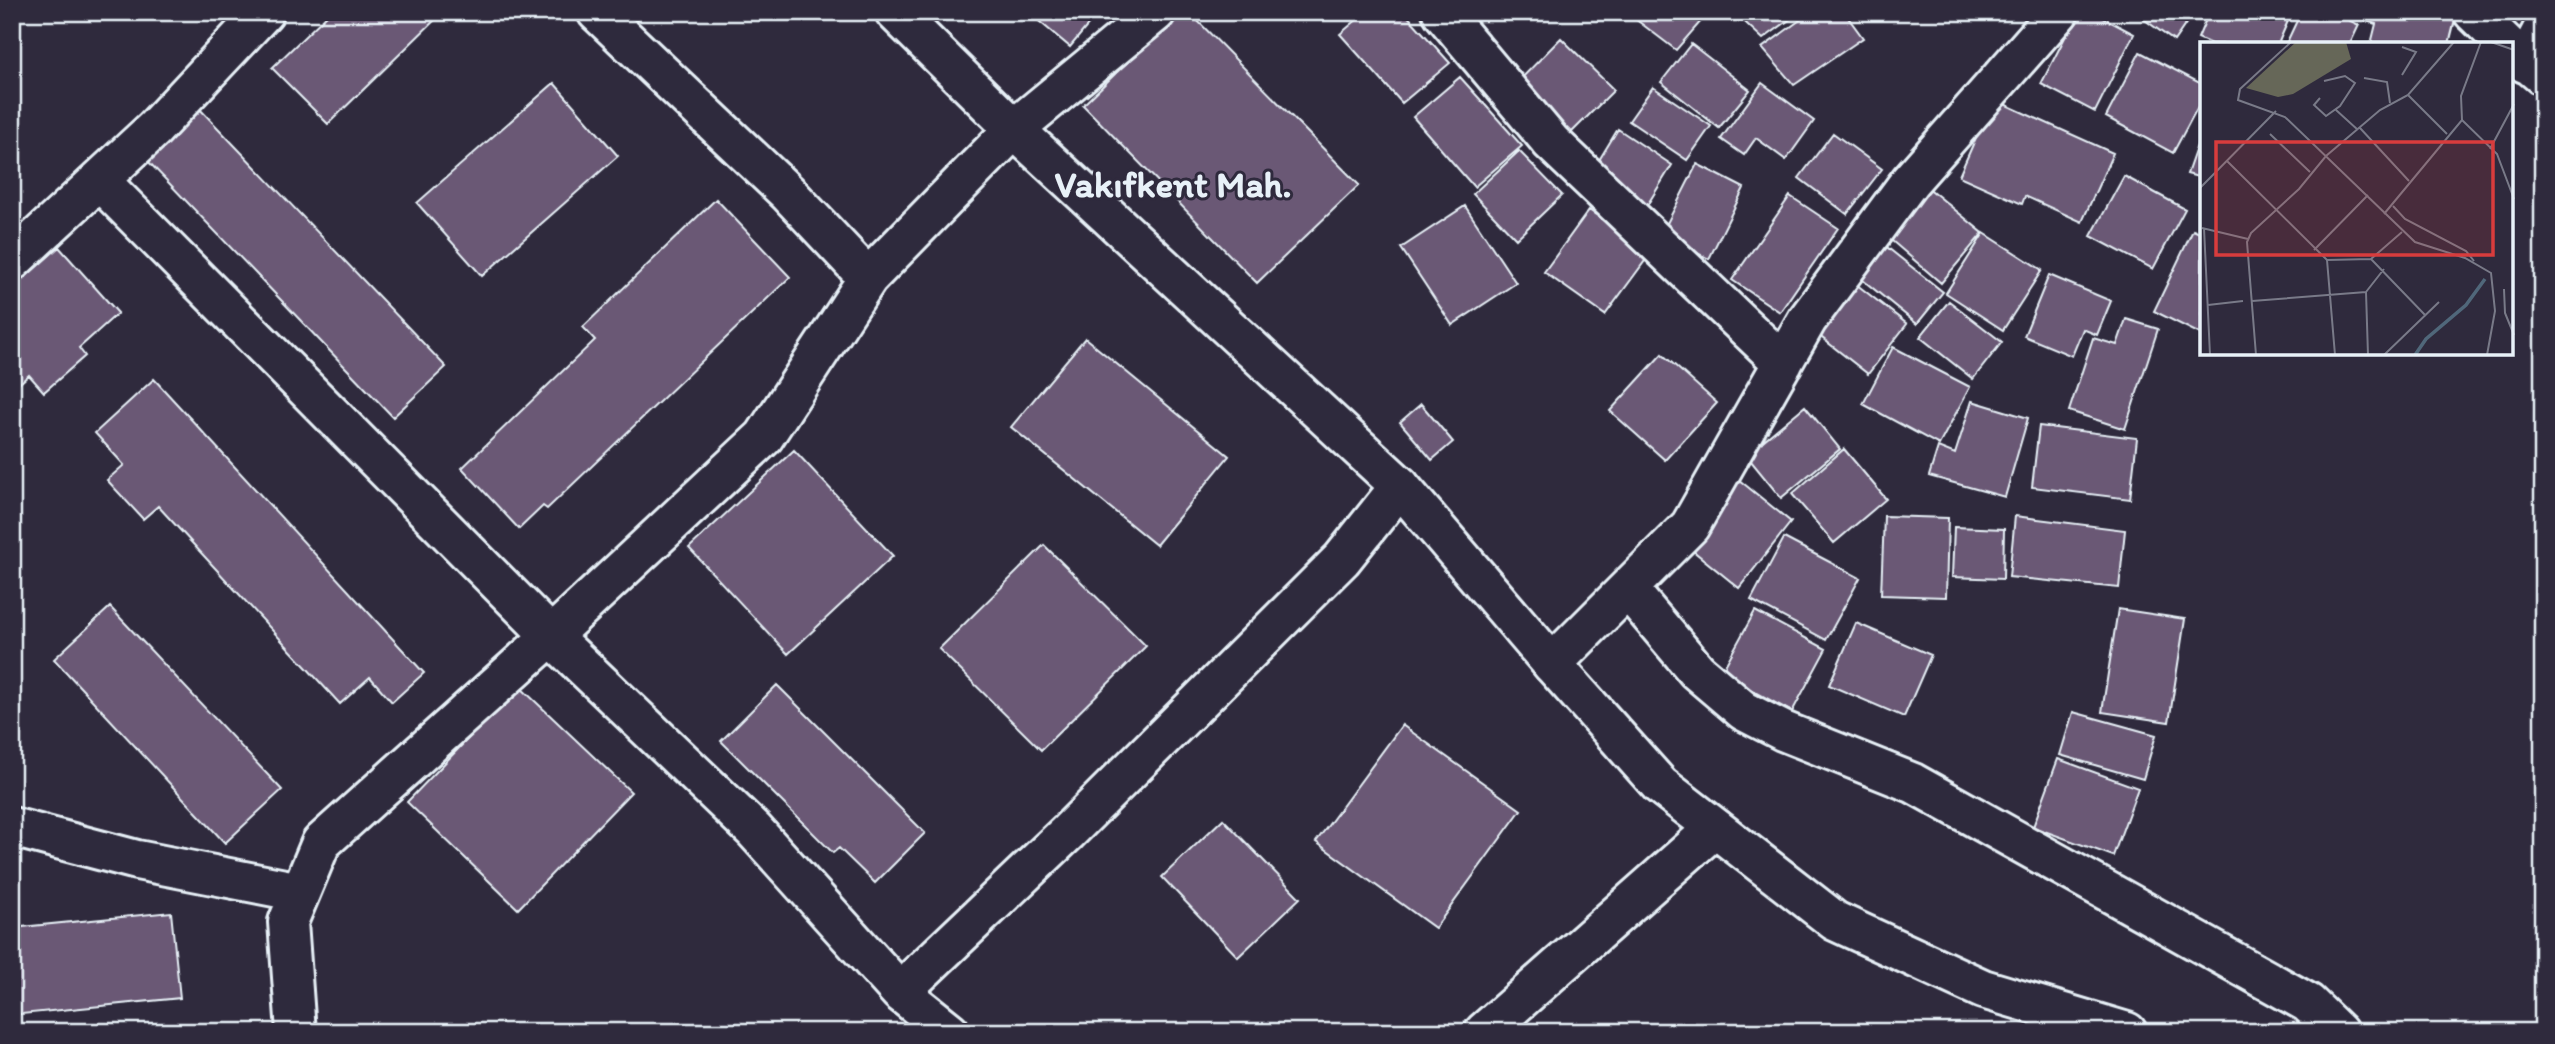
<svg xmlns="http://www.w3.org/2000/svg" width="2555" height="1044" font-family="Itim,sans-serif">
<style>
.building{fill:#6a5974;stroke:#e8f1f8;stroke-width:2}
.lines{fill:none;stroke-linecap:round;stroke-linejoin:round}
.street-casing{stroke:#e8f1f8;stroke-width:44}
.secondary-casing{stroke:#e8f1f8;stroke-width:44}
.street{stroke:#2f2a3d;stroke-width:38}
.secondary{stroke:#2f2a3d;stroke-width:38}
.labels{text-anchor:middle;stroke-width:6;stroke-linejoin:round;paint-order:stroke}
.district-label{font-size:37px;font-weight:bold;fill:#e8f1f8;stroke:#2f2a3d}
.inset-river{fill:none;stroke:#50677a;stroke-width:3.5}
.inset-road{fill:none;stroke:#797a88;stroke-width:2}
.view{fill:#d83c3d;fill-opacity:0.15;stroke:#d83c3d;stroke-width:3.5}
.inset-edge{fill:none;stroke:#e8f1f8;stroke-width:3.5}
</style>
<rect width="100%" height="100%" fill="#2f2a3d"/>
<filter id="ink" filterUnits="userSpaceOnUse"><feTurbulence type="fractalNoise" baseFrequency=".0143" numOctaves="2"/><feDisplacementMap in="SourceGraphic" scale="14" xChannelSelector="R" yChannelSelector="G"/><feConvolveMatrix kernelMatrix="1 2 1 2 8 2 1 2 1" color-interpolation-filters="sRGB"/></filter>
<g filter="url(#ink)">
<path class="building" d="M330,12H443L328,124L272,68Z
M1028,12H1099L1070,47Z
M1179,12H1189L1359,185L1257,283L1083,105Z
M1366,12H1404L1450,63L1402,103L1340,34Z
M1626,12H1709L1676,50Z
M1739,12H1800L1763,39L1736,14Z
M1811,12H1844L1863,38L1794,85L1762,48Z
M2078,12H2092L2134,34L2095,112L2041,84Z
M2134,12H2194L2174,41Z
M2209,12H2288L2291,14L2278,44H2211L2198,38Z
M2301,12H2332L2359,25L2350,44H2286Z
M2368,12H2424L2455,20L2449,44H2371L2376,24L2366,21Z
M1561,38L1614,90L1564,140L1511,89Z
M1691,44L1750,90L1719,128L1661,82Z
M2140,52L2202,84V99L2173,153L2106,117Z
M1460,77L1522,146L1474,187L1413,117Z
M554,83L618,156L482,276L417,203Z
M1762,83L1814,121L1786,160L1756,138L1744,155L1721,139Z
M1653,87L1711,126L1687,160L1629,121Z
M1993,99L2113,153L2082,222L2025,196L2022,204L1959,176Z
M197,106L446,367L393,417L144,157Z
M1618,129L1672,165L1641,215L1590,175Z
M2202,131V178L2187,174Z
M1833,133L1882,169L1847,214L1799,178Z
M1519,151L1562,195L1516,239L1473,194Z
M1697,164L1744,188L1709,259L1661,235Z
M2124,176L2185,209L2153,269L2091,236Z
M1926,186L1983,233L1941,283L1885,235Z
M1790,196L1838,228L1780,312L1732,280Z
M716,199L790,277L547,509L543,506L519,529L462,468L595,340L583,327Z
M1465,206L1516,283L1452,325L1401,248Z
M1589,210L1650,254L1605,315L1544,272Z
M2193,230L2202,234V335L2154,311Z
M1984,233L2042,270L2003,330L1946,293Z
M1878,240L1943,292L1917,324L1853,272Z
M59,247L118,313L79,348L85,356L44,392L29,375L12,390V289Z
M2049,275L2111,301L2097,335L2083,329L2072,356L2024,336Z
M1847,277L1907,324L1868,374L1808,327Z
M1949,301L2002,342L1973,379L1920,337Z
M2126,319L2158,329L2125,429L2069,411L2093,338L2117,345Z
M1085,338L1229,456L1156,545L1011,427Z
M1893,347L1970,387L1939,445L1863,404Z
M1662,354L1717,403L1665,460L1610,411Z
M154,379L424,673L392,702L370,677L340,704L158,506L143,519L107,480L124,465L95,433Z
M1972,401L2028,418L2005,497L1929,476L1938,447L1955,454Z
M1421,404L1453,442L1432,460L1400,422Z
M1805,406L1840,449L1781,498L1746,455Z
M2039,426L2137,438L2130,499L2032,487Z
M1844,449L1886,499L1834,543L1792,494Z
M794,450L893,556L788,654L689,548Z
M1733,475L1791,522L1739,588L1681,541Z
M1884,516L1948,518L1946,597L1881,595Z
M2015,516L2125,530L2119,588L2009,577Z
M1954,527L2004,529L2003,579L1952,577Z
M1784,538L1860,578L1826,640L1751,600Z
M1044,545L1146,646L1041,750L939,649Z
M110,607L282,790L225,843L54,659Z
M2118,609L2185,619L2169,722L2102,712Z
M1755,611L1826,649L1792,712L1721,673Z
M1856,623L1931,655L1904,717L1829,685Z
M777,685L925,833L875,883L839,848L833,853L721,741Z
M519,686L631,792L518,909L407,802Z
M2073,712L2156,735L2143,779L2060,755Z
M1402,725L1521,810L1435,928L1316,842Z
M2058,759L2138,788L2113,856L2033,827Z
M1223,819L1300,898L1238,957L1162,877Z
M171,912L180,998L12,1015V928Z"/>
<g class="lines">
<g class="street-casing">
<path id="street" d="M597,12L788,193L868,278
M1442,12L1551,142L1783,363
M2473,12L2506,44
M2511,49L2543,76
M2525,63L2543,29
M99,180L551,636L754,830L900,992L950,1032
M12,261L154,129L264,12
M1628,589L1697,671L1744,711L1783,731L1913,783L2308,1003L2338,1032
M1552,664L1690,526L1807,320L1910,181L2059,12
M12,827L137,860L300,892
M900,992L1068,832L1342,559L1400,486
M296,1032L288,922L321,843L551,636L764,437L868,278L1014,129L1156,12
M1484,1032L1715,828"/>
</g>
<g class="secondary-casing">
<path id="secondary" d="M895,12L1014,129L1400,486L1552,664L1660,785L1835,921L1983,989L2127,1032"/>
</g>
<use href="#street" class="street"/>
<use href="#secondary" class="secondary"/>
</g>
</g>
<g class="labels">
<g class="district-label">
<text x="1173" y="197">Vakıfkent Mah.</text>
</g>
</g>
<g transform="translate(2200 42)">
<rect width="313" height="313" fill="#2f2a3d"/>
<path d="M96,0H146L151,17L93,52L78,55L46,46Z" fill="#666758"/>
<path class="inset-river" d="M215,313L226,297L266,263L285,237"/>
<path class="inset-road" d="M91,0L40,47L38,58L85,75L215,200L265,216L291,231L295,269L287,313M291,0L314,8M202,5L216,10L202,33M164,36L187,40L190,61M208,53L247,92M120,56L114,63L126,74L140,64L155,41L145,34L124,39M136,68L158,88M262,78L261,54L281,0M160,86L209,139M70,92L110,130M290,107L314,62M27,119L127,218L171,217L202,190M0,146L76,69M193,164L205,177L266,209L274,219M184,172L262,78L297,112L314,157M2,186L48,197M4,186L10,313M114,208L168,153M171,217L226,274M127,218L135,313M304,247L305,271L314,293M52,259L166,250M8,263L43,259M56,313L47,200L51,191L99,147L126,114L180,68L208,53L254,0M168,313L166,250L184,227M184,313L239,260"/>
<path class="view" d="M16,100H293V213H16Z"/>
<rect width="313" height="313" class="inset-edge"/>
</g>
<rect width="2555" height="1044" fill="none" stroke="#2f2a3d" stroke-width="42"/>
<rect x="21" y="21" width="2513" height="1002" fill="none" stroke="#e8f1f8" stroke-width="2.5" filter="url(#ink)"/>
</svg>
